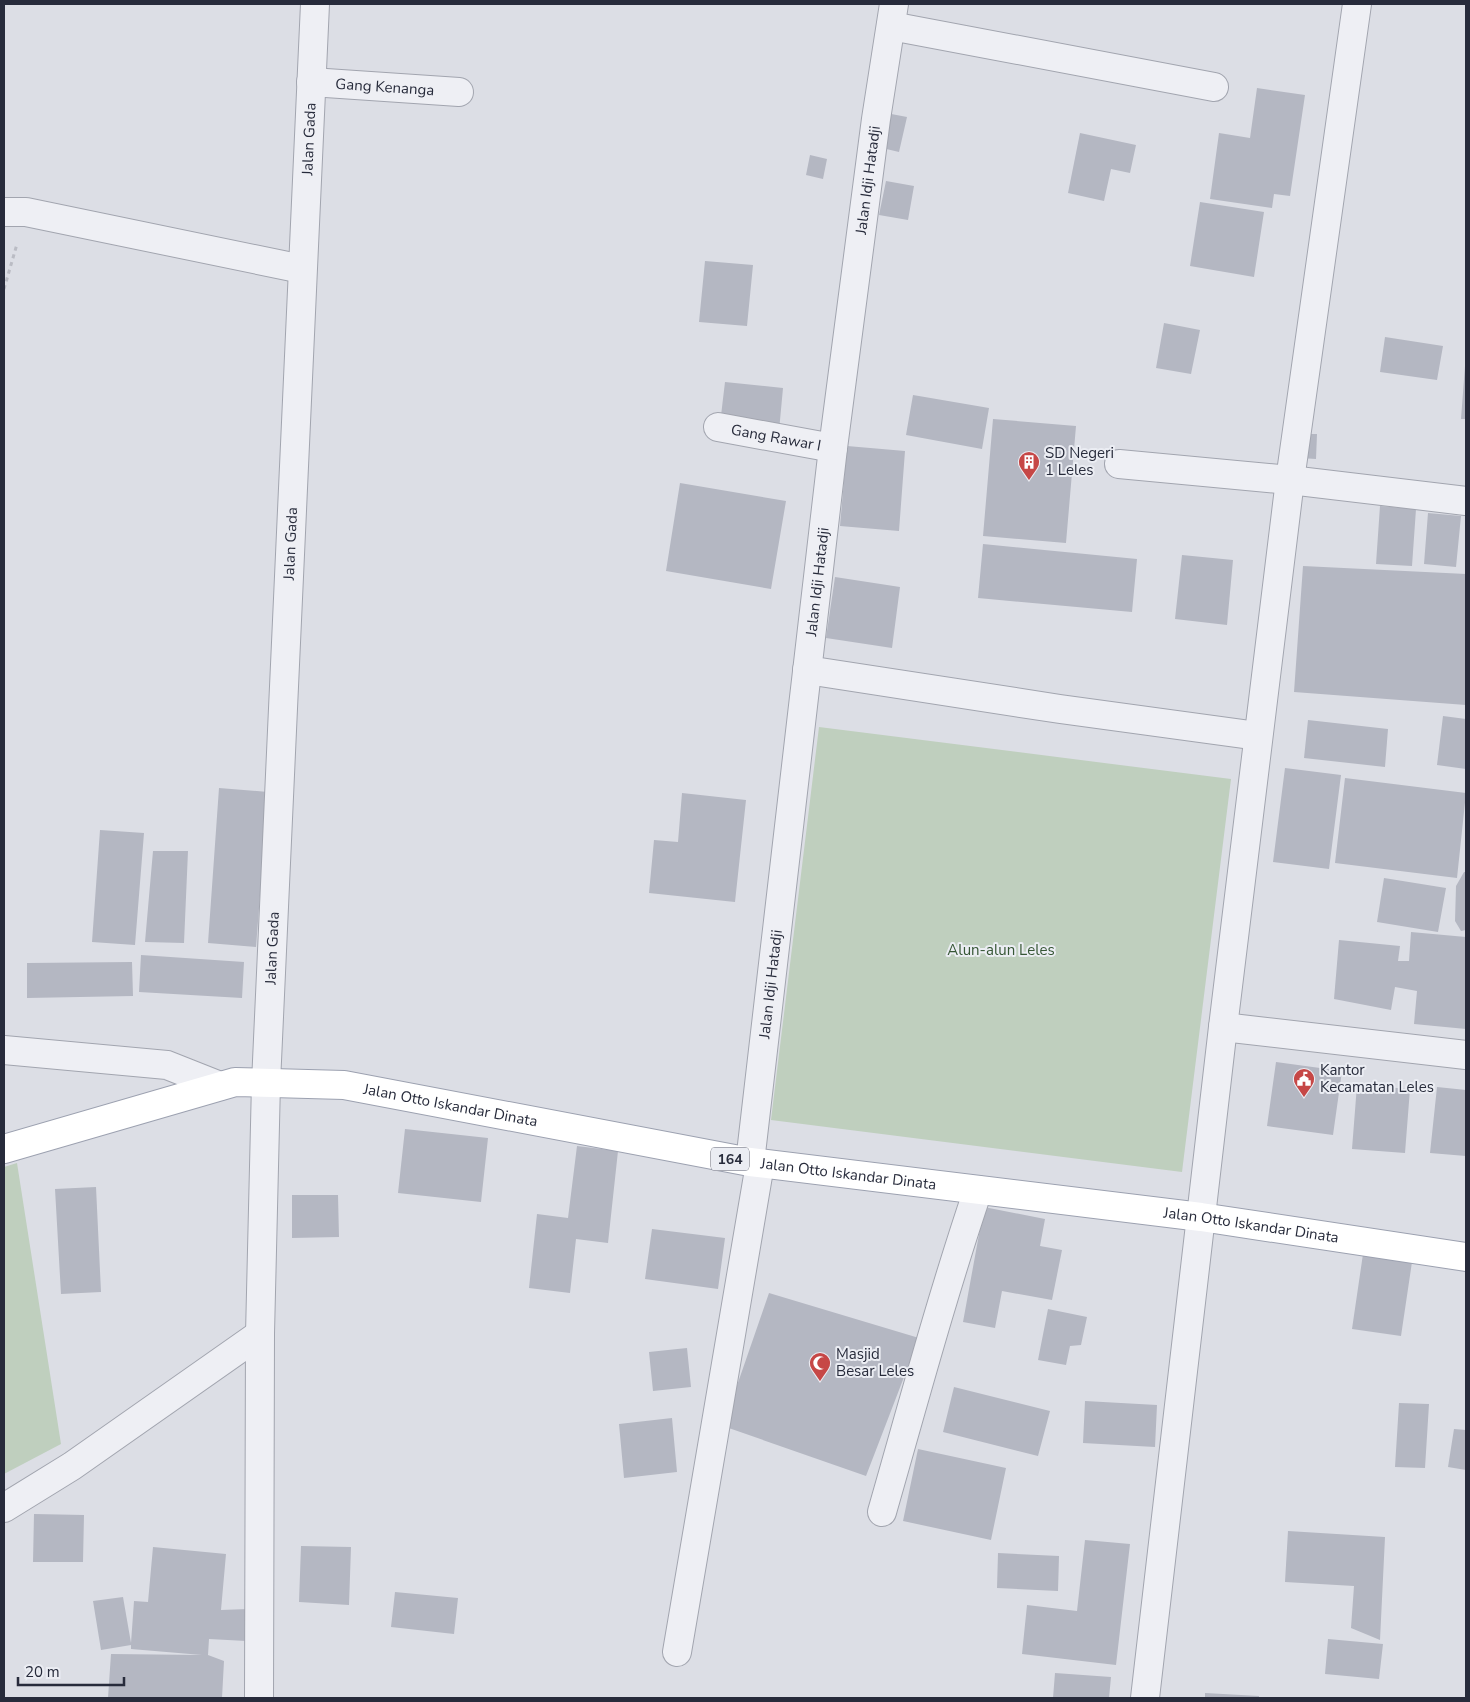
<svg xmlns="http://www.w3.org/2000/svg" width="1470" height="1702" font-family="'Nunito Sans',sans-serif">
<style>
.green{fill:#bfcfbe}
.building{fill:#b4b7c2}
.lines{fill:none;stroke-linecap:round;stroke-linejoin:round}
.minor-casing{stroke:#a2a5af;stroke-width:30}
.major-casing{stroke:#9ca1b0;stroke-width:30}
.path{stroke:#babcc4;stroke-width:3;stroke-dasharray:4 4;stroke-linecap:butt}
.minor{stroke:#eeeff4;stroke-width:28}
.major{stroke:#fff;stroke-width:28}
.labels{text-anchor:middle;stroke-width:4;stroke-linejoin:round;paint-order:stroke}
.shield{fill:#ebedf3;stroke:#626572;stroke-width:1}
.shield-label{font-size:14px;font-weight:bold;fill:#272b3b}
.street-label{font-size:15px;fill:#272b3b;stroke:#ebedf3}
.poi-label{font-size:15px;fill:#272b3b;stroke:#ebedf3;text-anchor:start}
.park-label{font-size:15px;fill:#365635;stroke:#ebedf3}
</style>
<rect width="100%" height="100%" fill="#dcdee5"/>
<path class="green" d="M819,727L1231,779L1182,1172L771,1120Z
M17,1163L61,1444L4,1474V1167Z"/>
<path class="building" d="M1257,88L1305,95L1290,196L1274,194L1272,208L1210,199L1219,133L1250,138Z
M886,113L907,117L899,152L878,147Z
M1080,133L1136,145L1130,173L1111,169L1104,201L1068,193Z
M810,155L827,159L823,179L806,175Z
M886,181L914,186L908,220L879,215Z
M1200,202L1264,212L1254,277L1190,266Z
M705,261L753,265L747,326L699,322Z
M1164,323L1200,330L1191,374L1156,368Z
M1385,337L1443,346L1437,380L1380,372Z
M1465,366H1466V419H1461Z
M725,382L783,388L779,431L720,424Z
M913,395L989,408L982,449L906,435Z
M993,419L1076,426L1066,543L983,536Z
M1300,434H1317L1316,459L1300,458Z
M847,446L905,451L899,531L840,526Z
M680,483L786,501L771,589L666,571Z
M1380,506L1416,509L1412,566L1376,564Z
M1428,513L1461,516L1456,567L1424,564Z
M983,544L1137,559L1132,612L978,598Z
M1182,555L1233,560L1227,625L1175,619Z
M1303,566L1466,574V705L1294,692Z
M835,577L900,587L892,648L826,638Z
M1443,716L1466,719V769L1437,765Z
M1308,720L1388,729L1385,767L1304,758Z
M1285,768L1341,775L1329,869L1273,862Z
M1345,778L1466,793L1457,878L1335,863Z
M219,788L268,792L256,947L208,943Z
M682,793L746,800L735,902L649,893L654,840L678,842Z
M100,830L144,833L135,945L92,942Z
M153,851H188L184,943L145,942Z
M1464,872H1466V930L1461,931L1455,921L1456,886Z
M1384,878L1446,888L1438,932L1377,922Z
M1411,932L1466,937V1029L1414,1024L1417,991L1395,987L1391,1010L1334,999L1339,940L1400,946L1398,961H1409Z
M141,955L244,962L242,998L139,992Z
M132,962L133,996L27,998V963Z
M1276,1062L1342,1071L1333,1135L1267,1126Z
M1357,1085L1410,1089L1405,1153L1352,1149Z
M1437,1087L1466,1090V1156L1430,1153Z
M405,1129L488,1138L481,1202L398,1193Z
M577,1146L618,1151L608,1243L576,1239L570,1293L529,1288L537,1214L568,1218Z
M96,1187L101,1292L61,1294L55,1189Z
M292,1195H338L339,1237L292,1238Z
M984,1207L1045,1219L1040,1246L1062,1250L1052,1300L1002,1291L995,1328L963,1322Z
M652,1229L725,1238L718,1289L645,1279Z
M1363,1254L1412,1262L1401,1336L1352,1329Z
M769,1293L919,1338L866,1476L723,1426Z
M1048,1309L1087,1317L1081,1345L1070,1346L1066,1365L1038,1360Z
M687,1348L691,1387L653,1391L649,1352Z
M954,1387L1050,1411L1038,1456L943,1432Z
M1085,1401L1157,1405L1155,1447L1083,1443Z
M1399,1403L1429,1404L1425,1468L1395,1467Z
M672,1418L677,1472L624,1478L619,1424Z
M1454,1429L1466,1430V1470L1448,1467Z
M918,1449L1006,1468L991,1540L903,1521Z
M34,1514L84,1515L83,1562H33Z
M1288,1531L1385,1537L1380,1640L1351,1628L1354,1586L1285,1582Z
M1085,1540L1130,1544L1116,1665L1022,1654L1027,1605L1077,1611Z
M301,1546L351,1547L349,1605L299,1602Z
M153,1547L226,1554L221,1610L248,1609L246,1641L209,1639L208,1655L224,1661L222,1698H108L111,1654L202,1655L131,1649V1645L101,1650L93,1601L123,1597L131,1643L134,1601L148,1602Z
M998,1553L1059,1556L1058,1591L997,1588Z
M395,1592L458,1598L454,1634L391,1627Z
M1328,1639L1383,1644L1379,1679L1325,1674Z
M1055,1673L1111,1677L1109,1698H1053Z
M1205,1693L1259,1696V1698H1205Z"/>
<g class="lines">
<g class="minor-casing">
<g id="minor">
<path d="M891,26L1214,87"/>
<path id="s1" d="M311,82L459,92"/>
<path d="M4,212H26L302,269"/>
<path id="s2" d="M718,427L833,448"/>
<path d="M1119,464L1290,480L1466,501"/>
<path d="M807,670L1060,709L1258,736"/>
<path d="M1223,1027L1466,1055"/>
<path d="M4,1050L167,1065L220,1086"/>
<path id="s3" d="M750,1162L833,448L876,119L894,4"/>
<path d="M4,1508L72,1466L260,1334"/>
<path d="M882,1512C913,1404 942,1296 978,1190"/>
<path d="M677,1652L760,1164"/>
<path id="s4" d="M259,1698L260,1334L266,1083L315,4"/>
<path d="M1145,1698L1223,1027L1290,480L1357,4"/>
</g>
</g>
<g class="major-casing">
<g id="major">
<path id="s5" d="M4,1149L235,1082L344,1085L750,1162L1201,1217L1466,1257"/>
</g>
</g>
<path class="path" d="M4,289L17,244"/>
<use href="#minor" class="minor"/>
<use href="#major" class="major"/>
</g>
<defs>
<g id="building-pin" transform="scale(1.125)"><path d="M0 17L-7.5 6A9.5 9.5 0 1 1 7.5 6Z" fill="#c64746" stroke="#ebedf3"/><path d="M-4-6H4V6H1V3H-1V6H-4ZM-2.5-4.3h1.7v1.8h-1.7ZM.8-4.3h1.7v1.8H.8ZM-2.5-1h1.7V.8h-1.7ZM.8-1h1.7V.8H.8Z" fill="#fff"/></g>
<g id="civic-pin" transform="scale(1.125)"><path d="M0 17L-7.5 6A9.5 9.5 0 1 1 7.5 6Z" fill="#c64746" stroke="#ebedf3"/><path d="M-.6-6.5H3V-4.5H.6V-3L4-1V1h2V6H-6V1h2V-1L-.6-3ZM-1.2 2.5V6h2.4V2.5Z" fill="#fff"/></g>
<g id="mosque-pin" transform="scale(1.125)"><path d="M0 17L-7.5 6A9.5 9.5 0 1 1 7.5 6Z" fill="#c64746" stroke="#ebedf3"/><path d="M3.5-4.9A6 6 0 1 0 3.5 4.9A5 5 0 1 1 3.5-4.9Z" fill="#fff"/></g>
</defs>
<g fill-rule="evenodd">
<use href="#building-pin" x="1029" y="462"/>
<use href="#civic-pin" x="1304" y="1079"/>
<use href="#mosque-pin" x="820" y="1363"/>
</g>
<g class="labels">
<rect class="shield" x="711" y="1147.5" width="38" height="23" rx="4"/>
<g class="shield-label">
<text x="730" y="1164">164</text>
</g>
<g class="street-label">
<text dy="5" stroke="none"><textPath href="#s1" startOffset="74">Gang Kenanga</textPath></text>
<text dy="5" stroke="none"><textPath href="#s4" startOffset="1560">Jalan Gada</textPath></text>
<text dy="5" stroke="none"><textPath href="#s3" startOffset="989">Jalan Idji Hatadji</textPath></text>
<text dy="5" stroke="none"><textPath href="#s2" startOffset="59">Gang Rawar I</textPath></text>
<text dy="5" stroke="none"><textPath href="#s4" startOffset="1155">Jalan Gada</textPath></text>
<text dy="5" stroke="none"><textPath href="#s3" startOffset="584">Jalan Idji Hatadji</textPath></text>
<text dy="5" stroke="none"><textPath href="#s4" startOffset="750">Jalan Gada</textPath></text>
<text dy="5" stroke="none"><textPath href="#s3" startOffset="179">Jalan Idji Hatadji</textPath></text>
<text dy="5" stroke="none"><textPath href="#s5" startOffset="458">Jalan Otto Iskandar Dinata</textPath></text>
<text dy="5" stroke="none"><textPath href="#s5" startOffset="862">Jalan Otto Iskandar Dinata</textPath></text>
<text dy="5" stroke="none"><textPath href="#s5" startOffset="1268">Jalan Otto Iskandar Dinata</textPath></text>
</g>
<g class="poi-label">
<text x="1045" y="458">SD Negeri<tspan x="1045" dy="17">1 Leles</tspan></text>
<text x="1320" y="1075">Kantor<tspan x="1320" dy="17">Kecamatan Leles</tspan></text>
<text x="836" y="1359">Masjid<tspan x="836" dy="17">Besar Leles</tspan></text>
</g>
<g class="park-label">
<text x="1001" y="955">Alun-alun Leles</text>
</g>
</g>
<rect width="1470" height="1702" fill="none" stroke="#272b3b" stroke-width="10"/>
<path d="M18 1677v8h106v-8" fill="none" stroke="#272b3b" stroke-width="2.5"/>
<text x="25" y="1677" font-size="15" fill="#272b3b" stroke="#ebedf3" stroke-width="4" paint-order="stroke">20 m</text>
</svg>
